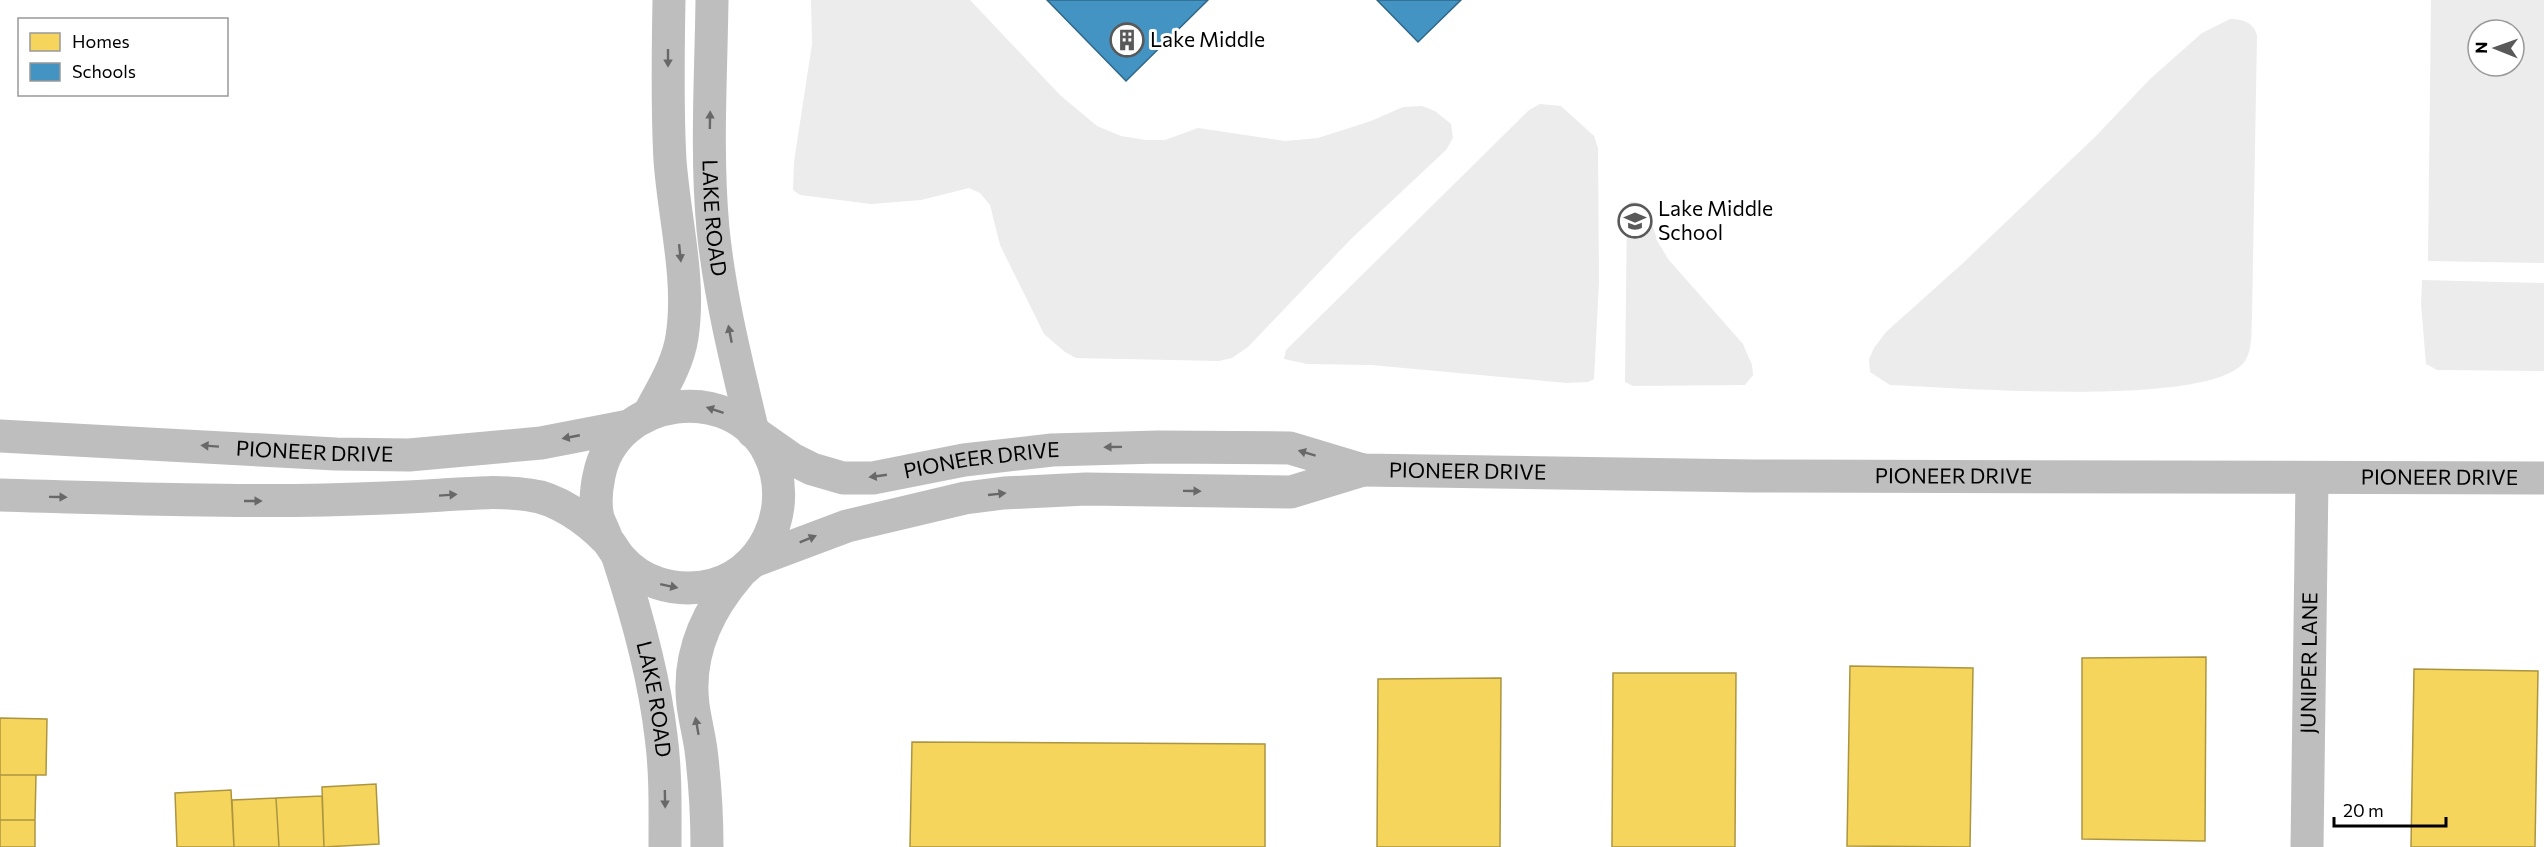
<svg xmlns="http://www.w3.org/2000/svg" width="2544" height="847" font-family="Commissioner,sans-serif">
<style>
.green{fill:#ececec;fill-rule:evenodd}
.homes{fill:#f6d55c;stroke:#ac9540;stroke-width:1.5}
.schools{fill:#4393c3;stroke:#2f6788;stroke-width:1.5}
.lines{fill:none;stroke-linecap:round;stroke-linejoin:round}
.minor{stroke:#bebebe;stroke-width:33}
.oneway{fill:#686868}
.labels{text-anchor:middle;stroke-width:6;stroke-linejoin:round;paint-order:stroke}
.poi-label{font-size:21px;fill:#000;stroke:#fff;text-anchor:start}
.street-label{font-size:21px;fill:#000;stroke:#fff}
</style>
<rect width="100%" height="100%" fill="#fff"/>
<path class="green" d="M811,0H970L1060,95L1097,126L1121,136L1146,140H1165L1198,128L1285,141L1318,138L1371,121L1403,107L1422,106L1435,111L1451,124L1453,138L1446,150L1351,239L1248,347L1232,358L1219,361L1076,358L1065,352L1044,334L1000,245L990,205L980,193L969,188L921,200L871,204L800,195L793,190L794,162L812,44Z
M2431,0H2544V263L2428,261ZM2478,30H2514V66H2478Z
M2230,19C2242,19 2253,22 2257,35L2252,317C2251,331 2253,349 2245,361C2212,409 1950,387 1890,385L1870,372L1869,359L1874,348L1886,332L1963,263L2096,136L2150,79L2202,33Z
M1540,104L1561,106L1594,136L1598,148L1599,282L1594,379L1588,382L1566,383L1371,365L1307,364L1284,359L1286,350L1529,110Z
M1630,202H1636L1649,215L1658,242L1668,259L1743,344L1752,365L1753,375L1745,385L1633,386L1625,382L1627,206Z
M2422,280L2544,283V371L2437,370L2426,364L2421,304Z"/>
<path class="homes" d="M2206,657L2205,841L2082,839V658Z
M1850,666L1973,668L1970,847L1847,846Z
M2414,669L2538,671L2535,847H2411Z
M1613,673H1736L1735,847H1612Z
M1501,678L1500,847H1377L1378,679Z
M0,718L47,719L46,775H0Z
M912,742L1265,744V847H910Z
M0,775H36L35,820H0Z
M376,784L379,844L324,847L322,787Z
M231,790L234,847H177L175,793Z
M322,796L324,847H279L276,798Z
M276,798L279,847H234L232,800Z
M0,820H35V847H0Z"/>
<path class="schools" d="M1047,0H1208L1126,81Z
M1377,0H1461L1418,42Z"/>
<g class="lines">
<g class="minor">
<path id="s1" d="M712,0C711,76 706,154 713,229C720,298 737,365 753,432"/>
<path d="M650,412C662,389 678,364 682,337C691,279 674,218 670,160C667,107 668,53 669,0"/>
<path id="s2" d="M755,433L792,459L812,469L843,478H873L964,460L1052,450L1158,447L1290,448L1363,470L1753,476L2544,478"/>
<path id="s3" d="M0,436L336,454L409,455L541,443L629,426"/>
<path d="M0,495C108,498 217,502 325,500C359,499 393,498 427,496C461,494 496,490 529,495C557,498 587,520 606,539C612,545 615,553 621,559C641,582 672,591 702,587C764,579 796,507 769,453C732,380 614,396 599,476C596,490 595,505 598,518C601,526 605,533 607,540"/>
<path id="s4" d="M618,557C637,615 654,675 661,736C666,773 665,810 665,847"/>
<path d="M754,561L847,526L965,498L1004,493L1086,489L1291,492L1363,470"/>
<path d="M707,847C707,815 705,783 701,750C699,735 695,720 693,705C687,655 707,611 739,574"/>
<path id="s5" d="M2307,847L2312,479"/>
</g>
</g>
<defs><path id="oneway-solid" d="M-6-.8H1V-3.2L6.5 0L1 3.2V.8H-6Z" transform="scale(1.5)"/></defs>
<g class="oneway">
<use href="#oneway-solid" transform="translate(668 58) rotate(90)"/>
<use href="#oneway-solid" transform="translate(710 120) rotate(-89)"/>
<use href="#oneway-solid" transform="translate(680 253) rotate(84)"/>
<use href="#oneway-solid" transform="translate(730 334) rotate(-101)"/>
<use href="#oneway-solid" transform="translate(715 410) rotate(-162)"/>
<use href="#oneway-solid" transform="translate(571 437) rotate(169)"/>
<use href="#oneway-solid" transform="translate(210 446) rotate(-176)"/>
<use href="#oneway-solid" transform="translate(1113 447) rotate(179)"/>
<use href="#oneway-solid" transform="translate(1307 453) rotate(-163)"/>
<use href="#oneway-solid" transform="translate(878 476) rotate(172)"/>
<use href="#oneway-solid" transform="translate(1192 491) rotate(1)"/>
<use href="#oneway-solid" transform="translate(997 494) rotate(-6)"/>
<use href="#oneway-solid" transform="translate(448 495) rotate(-4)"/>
<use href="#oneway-solid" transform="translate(58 497) rotate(1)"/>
<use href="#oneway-solid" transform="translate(253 501)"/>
<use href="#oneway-solid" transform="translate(808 539) rotate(-22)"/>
<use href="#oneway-solid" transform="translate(669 586) rotate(12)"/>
<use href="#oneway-solid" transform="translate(697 726) rotate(-100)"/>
<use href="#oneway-solid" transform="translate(665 799) rotate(89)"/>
</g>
<defs>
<g id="building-ring" transform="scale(1.725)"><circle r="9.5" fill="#fff" stroke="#595959" stroke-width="1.5"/><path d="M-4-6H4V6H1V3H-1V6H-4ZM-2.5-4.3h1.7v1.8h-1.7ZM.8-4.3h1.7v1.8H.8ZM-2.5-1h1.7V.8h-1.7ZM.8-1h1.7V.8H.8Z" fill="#595959"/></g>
<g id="school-ring" transform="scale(1.725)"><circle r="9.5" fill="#fff" stroke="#595959" stroke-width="1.5"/><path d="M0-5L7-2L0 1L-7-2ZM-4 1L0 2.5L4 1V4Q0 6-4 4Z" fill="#595959"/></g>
</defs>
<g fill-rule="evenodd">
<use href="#building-ring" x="1127" y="40"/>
<use href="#school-ring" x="1635" y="221"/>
</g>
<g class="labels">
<g class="poi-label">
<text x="1150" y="47">Lake Middle</text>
<text x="1658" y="216">Lake Middle<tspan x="1658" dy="24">School</tspan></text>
</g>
<g class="street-label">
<text dy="7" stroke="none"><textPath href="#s1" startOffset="218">LAKE ROAD</textPath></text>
<text dy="7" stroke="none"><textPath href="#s3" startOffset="315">PIONEER DRIVE</textPath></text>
<text dy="7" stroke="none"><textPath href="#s2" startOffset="240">PIONEER DRIVE</textPath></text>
<text dy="7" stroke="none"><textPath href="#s2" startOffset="730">PIONEER DRIVE</textPath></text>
<text dy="7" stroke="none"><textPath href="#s2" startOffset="1216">PIONEER DRIVE</textPath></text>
<text dy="7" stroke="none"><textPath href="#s2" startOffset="1702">PIONEER DRIVE</textPath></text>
<text dy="7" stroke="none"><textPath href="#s5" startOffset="184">JUNIPER LANE</textPath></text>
<text dy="7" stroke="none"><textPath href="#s4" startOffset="147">LAKE ROAD</textPath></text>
</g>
</g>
<rect x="18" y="18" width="210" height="78" fill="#ffffff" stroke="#999999" stroke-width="1.5"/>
<rect x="30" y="33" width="30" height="18" fill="#f6d55c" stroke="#999999" stroke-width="1.5"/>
<text x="72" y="48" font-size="18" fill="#000000">Homes</text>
<rect x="30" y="63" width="30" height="18" fill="#4393c3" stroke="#999999" stroke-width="1.5"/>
<text x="72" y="78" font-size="18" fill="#000000">Schools</text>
<g transform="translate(2496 48) rotate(271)"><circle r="28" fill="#ffffff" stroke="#999999" stroke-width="1.5"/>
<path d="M0-4.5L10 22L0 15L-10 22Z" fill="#595959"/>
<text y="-9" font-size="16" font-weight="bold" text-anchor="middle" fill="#000000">N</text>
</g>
<path d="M2334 817v9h112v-9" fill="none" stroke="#000000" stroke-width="3"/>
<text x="2343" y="817" font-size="18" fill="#000000" stroke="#ffffff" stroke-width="4.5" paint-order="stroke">20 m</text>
</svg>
